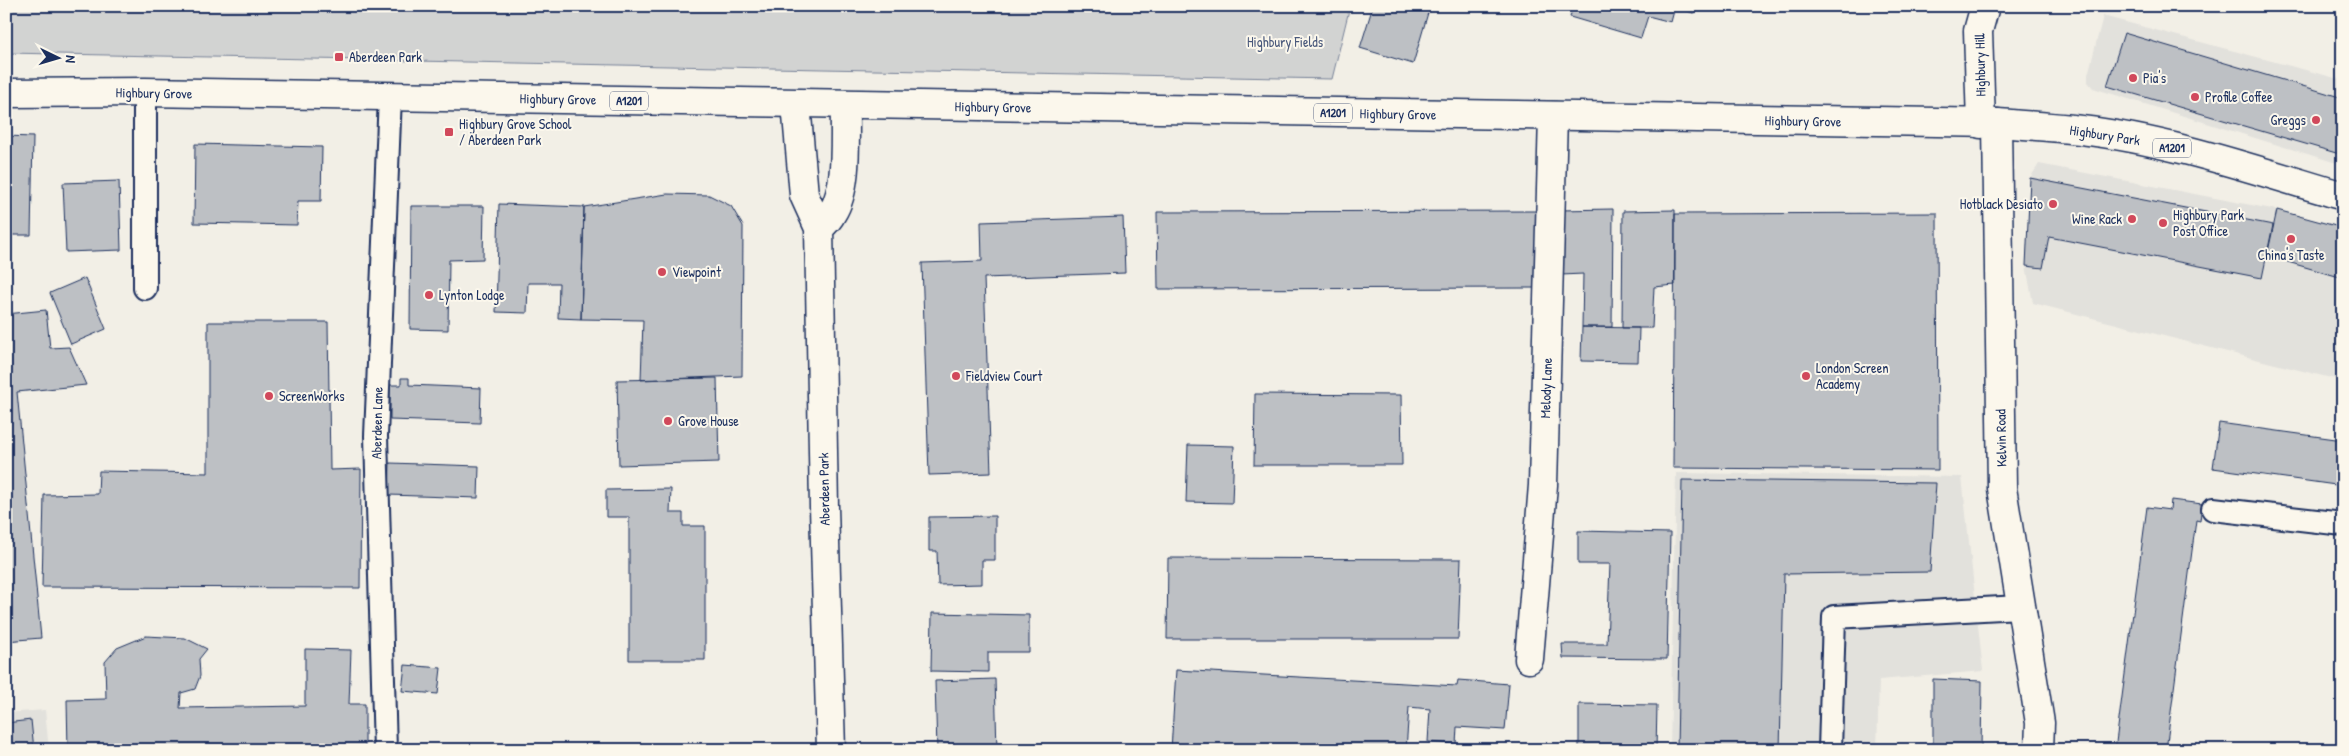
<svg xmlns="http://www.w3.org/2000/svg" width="2349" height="756" font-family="'Patrick Hand',sans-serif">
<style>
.built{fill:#e2e1dc}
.green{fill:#d2d3d2;stroke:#768198}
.building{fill:#bdc0c4;stroke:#1b2f5e}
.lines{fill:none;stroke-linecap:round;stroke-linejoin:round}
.lane-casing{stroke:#1b2f5e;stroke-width:26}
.street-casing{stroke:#1b2f5e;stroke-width:31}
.primary-casing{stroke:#1b2f5e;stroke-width:31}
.lane{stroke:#fbf7ec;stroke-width:22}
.street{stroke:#fbf7ec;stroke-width:28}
.primary{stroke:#fbf7ec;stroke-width:28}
.poi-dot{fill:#d1495b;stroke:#fbf7ec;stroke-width:2}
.labels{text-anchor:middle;stroke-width:4;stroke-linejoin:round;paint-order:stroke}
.shield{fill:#fbf7ec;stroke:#5e6b89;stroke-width:1}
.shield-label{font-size:12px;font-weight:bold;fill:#1b2f5e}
.park-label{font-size:14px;fill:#49587b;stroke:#fbf7ec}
.poi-label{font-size:14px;fill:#1b2f5e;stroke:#fbf7ec;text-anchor:start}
.street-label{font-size:14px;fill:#1b2f5e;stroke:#fbf7ec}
</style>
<rect width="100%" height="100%" fill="#f2efe6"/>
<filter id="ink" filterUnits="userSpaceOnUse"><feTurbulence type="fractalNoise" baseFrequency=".02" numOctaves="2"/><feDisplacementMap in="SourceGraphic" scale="10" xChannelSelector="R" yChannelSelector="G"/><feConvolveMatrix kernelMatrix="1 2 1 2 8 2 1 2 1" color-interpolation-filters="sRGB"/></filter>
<g filter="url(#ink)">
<path class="built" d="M2103,16L2343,80V165L2093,88L2088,82V75Z
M2039,164L2277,210L2343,228V381L2033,303L2026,266L2030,178Z
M1676,473L1962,477L1983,671L1879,680L1877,750H1670Z
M45,710L49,750H6V713Z"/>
<path class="green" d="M6,6H1350L1332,79L6,53Z"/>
<path class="building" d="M1373,6H1430L1413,64L1360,48Z
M1573,6H1705L1693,13L1675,7L1671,22L1648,16L1641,38L1570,17Z
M2124,33L2343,98V155L2107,86Z
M6,136L33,137L31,235H6Z
M195,144L322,147L321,201H298L297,225L194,223Z
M2030,178L2273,225L2262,278L2049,237L2043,268L2026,266Z
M119,181L121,250L66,252L63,183Z
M667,194L709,195L731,206L743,226L742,376L641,380L643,320L581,319L584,207Z
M499,204L584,207L581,319L558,318L559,283H528L527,313L496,312Z
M411,206H484L483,259L449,260L448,330L410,329Z
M1613,209L1612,327H1582L1583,274L1561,275L1560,210Z
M1675,210V285L1654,287L1652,328H1622L1623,211Z
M2277,210L2343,228V278L2267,256Z
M1538,211L1537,288L1158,289L1157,212Z
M1937,213L1938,470L1673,468L1675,214Z
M1123,217L1125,273L984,278L991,473L929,475L922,263L982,261L981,222Z
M85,278L106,329L71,344L50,293Z
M46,310L50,348L69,347L86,385L17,392L41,638L6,641V314Z
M208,322H328L330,470L361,469L360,588L42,587L44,495L98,494L99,471L208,473Z
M1582,327L1639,328L1638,362L1581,361Z
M401,378H409V385L481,388L480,423L390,420V385H401Z
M717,378L719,462L619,465L617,380Z
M1255,394L1401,395L1402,465H1254Z
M2219,423L2343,440V486L2213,468Z
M1188,445L1234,446L1232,503L1186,502Z
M390,463L479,466L478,498L389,495Z
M1682,480L1936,483L1930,572L1784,574L1780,750H1677Z
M671,489L670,513H683V526H705V660H629V517H606V490Z
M2171,500L2202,504L2200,521L2196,520L2166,750H2115L2147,507L2170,510Z
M995,516V560H982V584L938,585L937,551H929V517Z
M1578,531L1670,533L1667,659L1563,658L1562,644H1607L1610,564H1578Z
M1168,558L1461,559L1458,639H1167Z
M932,613L1029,615V652H988V672L931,671Z
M146,636L185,638L207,649L199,659L200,676L195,689L181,693L180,708L305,706V649L351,650L349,704H365V750H68L67,700L106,699L105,662L117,648Z
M405,665L441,668L438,694L402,691Z
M1176,670L1457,686L1458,680L1509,684L1505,730L1457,727L1456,744L1428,742L1430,709L1409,707L1406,750H1171Z
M995,679L997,750H937L935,681Z
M1933,679L1982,681L1981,750H1933Z
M1579,704L1657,705L1656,750H1579Z
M31,720L34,750H6V723Z"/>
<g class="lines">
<g class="lane-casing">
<path id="lane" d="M145,288V92
M2213,509L2343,524
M385,750L376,436L390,96
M1830,750L1834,617L2020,607"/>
</g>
<g class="street-casing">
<path id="street" d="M796,104L804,195L819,228C824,224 829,219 832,213C849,187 844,135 845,104
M1997,123L2002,488L2040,723L2039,750
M1981,124L1978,31L1985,6
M819,228L824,507L831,750
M1529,659L1543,485L1553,116"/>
</g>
<g class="primary-casing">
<path id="primary" d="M6,93L145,92L1997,123C2025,125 2053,127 2081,130C2169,140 2258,171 2343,196"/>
</g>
<use href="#lane" class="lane"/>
<use href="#street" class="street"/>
<use href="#primary" class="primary"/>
</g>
</g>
<g class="poi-dot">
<rect x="334" y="52" width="10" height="10" rx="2.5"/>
<circle cx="2133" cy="78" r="5"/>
<circle cx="2195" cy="97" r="5"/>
<circle cx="2316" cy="120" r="5"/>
<rect x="444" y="127" width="10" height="10" rx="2.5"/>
<circle cx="2053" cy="204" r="5"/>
<circle cx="2132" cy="219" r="5"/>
<circle cx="2163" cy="223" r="5"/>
<circle cx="2291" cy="239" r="5"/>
<circle cx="662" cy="272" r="5"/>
<circle cx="429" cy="295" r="5"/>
<circle cx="956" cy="376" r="5"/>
<circle cx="1806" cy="376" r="5"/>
<circle cx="269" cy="396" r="5"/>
<circle cx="668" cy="421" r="5"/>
</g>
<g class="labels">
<g class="shield">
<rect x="610" y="91.5" width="38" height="19" rx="4"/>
<rect x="1314" y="103.5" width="38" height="19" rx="4"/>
<rect x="2153" y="138.5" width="38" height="19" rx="4"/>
</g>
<g class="shield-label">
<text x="629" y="105">A1201</text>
<text x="1333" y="117">A1201</text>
<text x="2172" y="152">A1201</text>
</g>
<g class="park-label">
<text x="1285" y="47">Highbury Fields</text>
</g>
<g class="poi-label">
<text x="349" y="62">Aberdeen Park</text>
<text x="2143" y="83">Pia's</text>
<text x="2205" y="102">Profile Coffee</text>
<text x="2306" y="125" text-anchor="end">Greggs</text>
<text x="459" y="129">Highbury Grove School<tspan x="459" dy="16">/ Aberdeen Park</tspan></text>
<text x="2043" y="209" text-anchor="end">Hotblack Desiato</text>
<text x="2173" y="220">Highbury Park<tspan x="2173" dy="16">Post Office</tspan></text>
<text x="2122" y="224" text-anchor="end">Wine Rack</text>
<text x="2291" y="260" text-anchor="middle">China's Taste</text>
<text x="672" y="277">Viewpoint</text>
<text x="439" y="300">Lynton Lodge</text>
<text x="1816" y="373">London Screen<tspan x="1816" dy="16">Academy</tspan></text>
<text x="966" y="381">Fieldview Court</text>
<text x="279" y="401">ScreenWorks</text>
<text x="678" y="426">Grove House</text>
</g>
<g class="street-label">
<text transform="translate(1980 65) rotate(-91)" y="5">Highbury Hill</text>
<text transform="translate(154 93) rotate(1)" y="5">Highbury Grove</text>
<text transform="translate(558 99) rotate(1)" y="5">Highbury Grove</text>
<text transform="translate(993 107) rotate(1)" y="5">Highbury Grove</text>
<text transform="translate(1398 114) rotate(1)" y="5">Highbury Grove</text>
<text transform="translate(1803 121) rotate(1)" y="5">Highbury Grove</text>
<text transform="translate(2105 135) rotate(9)" y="5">Highbury Park</text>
<text transform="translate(1546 388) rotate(-88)" y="5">Melody Lane</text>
<text transform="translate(377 423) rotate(-89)" y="5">Aberdeen Lane</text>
<text transform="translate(2001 438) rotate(-91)" y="5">Kelvin Road</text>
<text transform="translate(824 489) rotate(-91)" y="5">Aberdeen Park</text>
</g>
</g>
<rect width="2349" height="756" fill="none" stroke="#fbf7ec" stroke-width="25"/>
<rect x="12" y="12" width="2324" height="731" fill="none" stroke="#1b2f5e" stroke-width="2" filter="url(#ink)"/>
<g transform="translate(58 58) rotate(95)" stroke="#fbf7ec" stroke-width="4" paint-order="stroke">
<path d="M0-4L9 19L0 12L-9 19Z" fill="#1b2f5e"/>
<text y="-8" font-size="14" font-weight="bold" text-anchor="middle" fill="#1b2f5e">N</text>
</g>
</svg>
